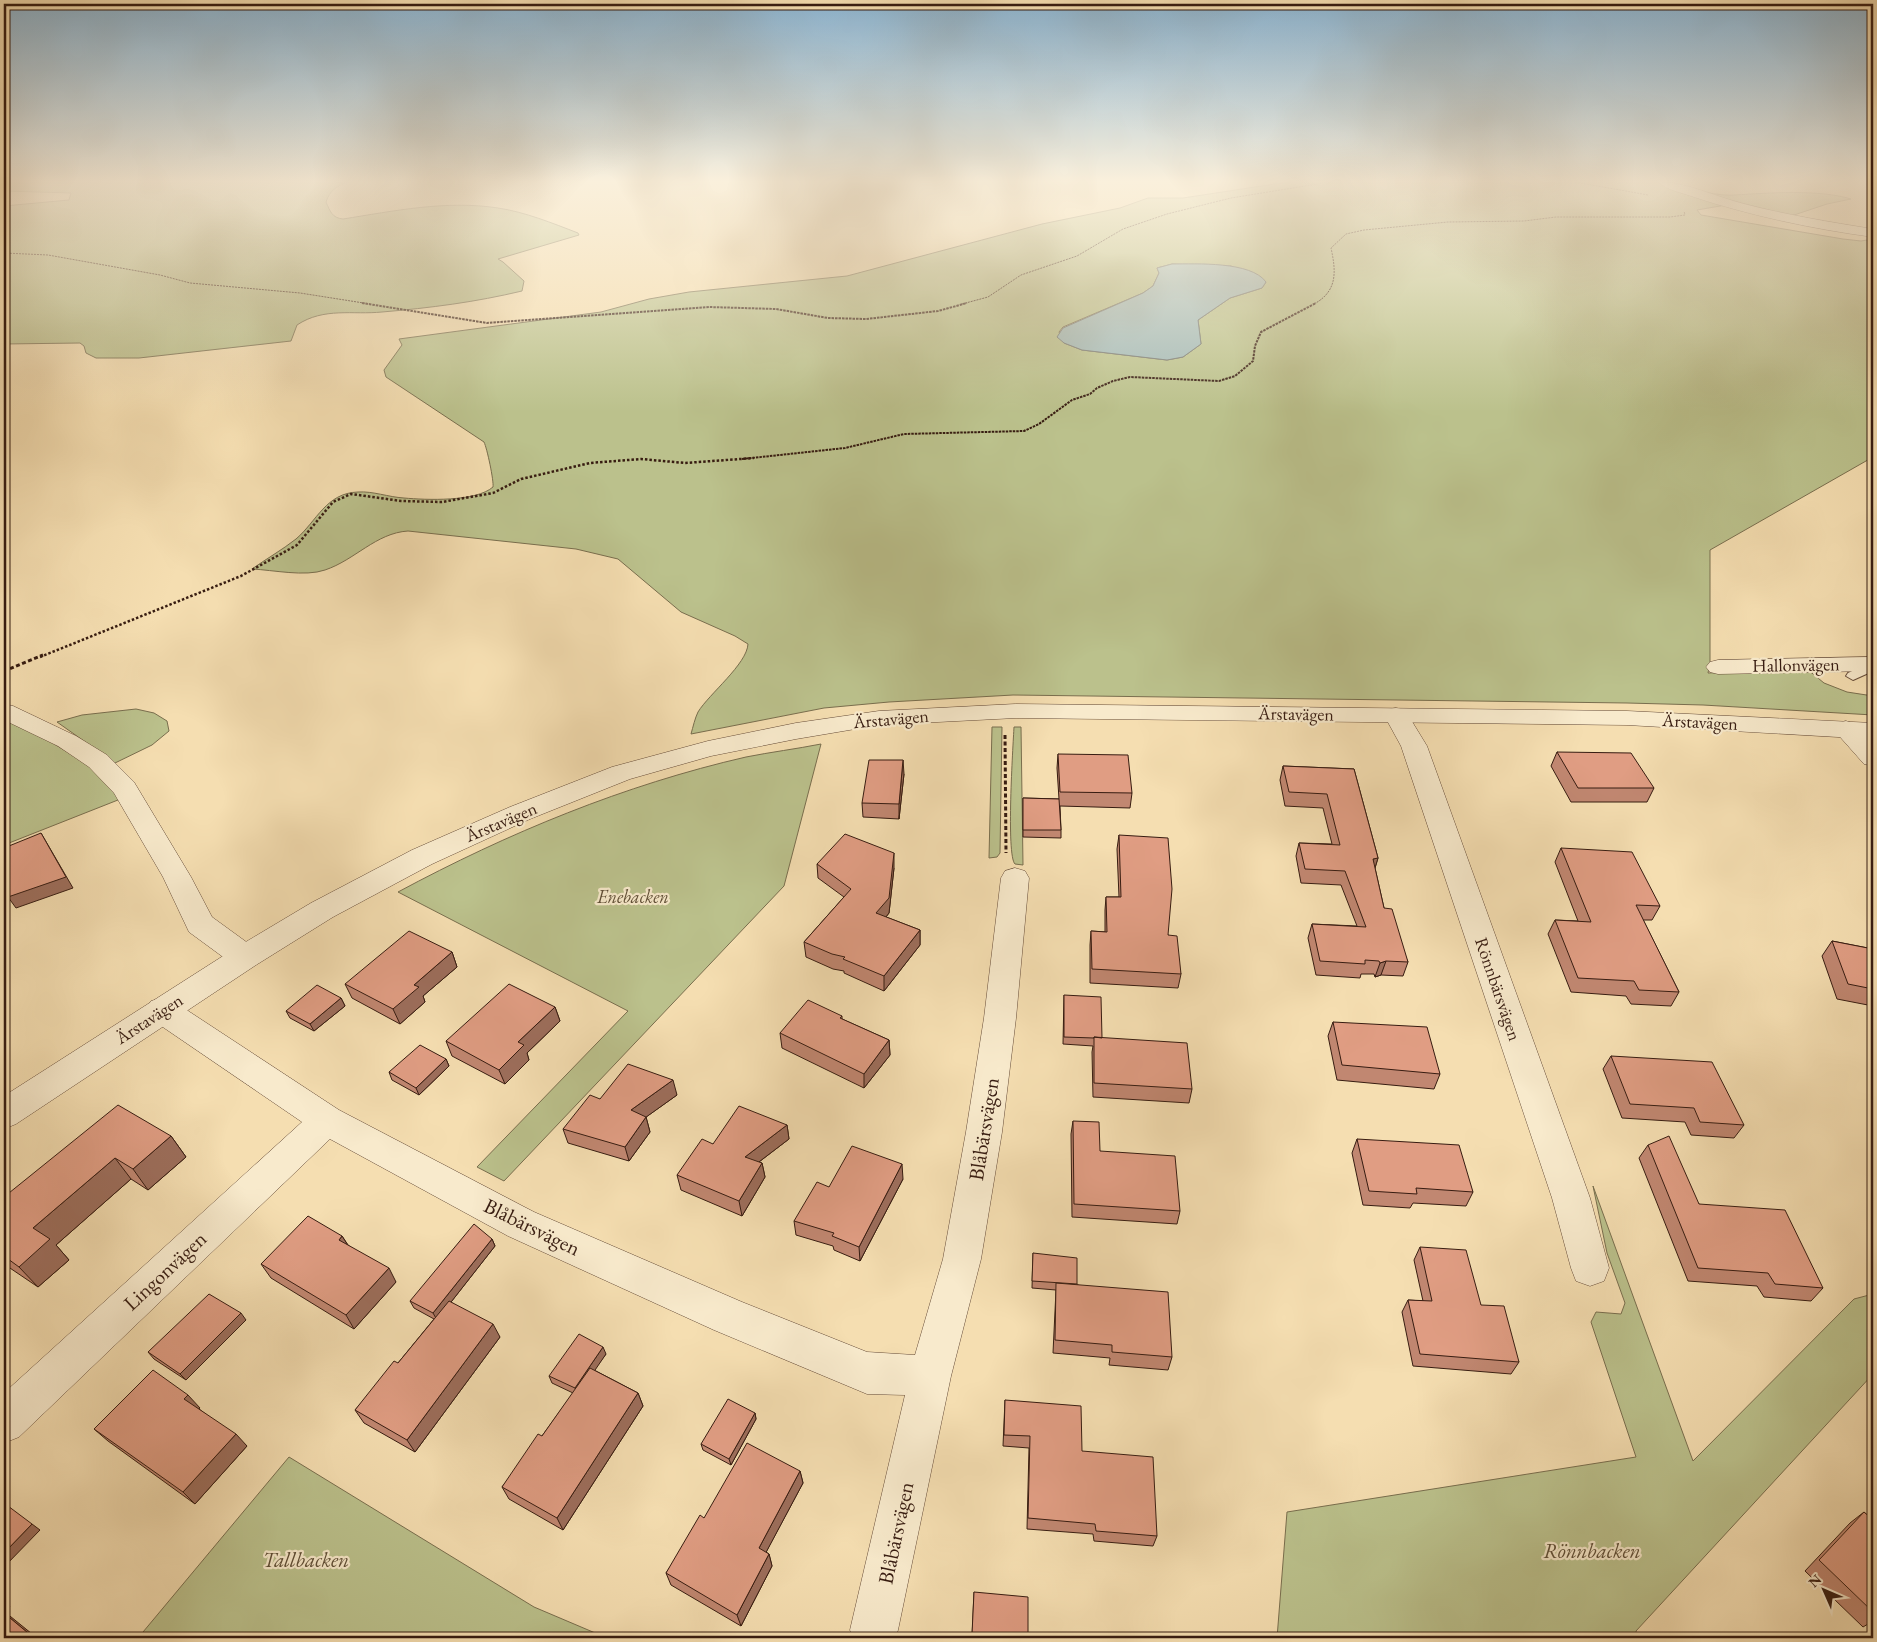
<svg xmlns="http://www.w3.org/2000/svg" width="1877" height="1642" font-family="'EB Garamond',serif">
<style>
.green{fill:#bbc18c;stroke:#796e4e;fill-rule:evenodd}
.water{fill:#a2b9b7;stroke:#777a75}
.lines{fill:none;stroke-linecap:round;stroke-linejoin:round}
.service-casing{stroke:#664c39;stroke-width:2}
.minor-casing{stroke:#664c39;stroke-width:1}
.tertiary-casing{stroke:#664c39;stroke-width:1}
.path-far3{stroke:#371c11;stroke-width:1;stroke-dasharray:2 1;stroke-linecap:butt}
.path-far2{stroke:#371c11;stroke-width:2;stroke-dasharray:2.5 1;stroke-linecap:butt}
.path-far1{stroke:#371c11;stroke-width:2.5;stroke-dasharray:2.5 2;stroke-linecap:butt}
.path{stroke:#371c11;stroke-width:3;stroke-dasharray:4 2.5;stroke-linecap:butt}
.service{fill:#f8eacc;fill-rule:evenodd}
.minor{fill:#f8eacc;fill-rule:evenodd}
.tertiary{fill:#f8eacc;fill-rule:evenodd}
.wall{fill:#c18771;stroke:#371c11}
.shaded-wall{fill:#9d6e5c;stroke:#371c11}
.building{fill:#e09d83;stroke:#371c11}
.labels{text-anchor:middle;stroke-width:4.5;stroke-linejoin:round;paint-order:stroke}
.street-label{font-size:18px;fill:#371c11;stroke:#f8eacc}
.park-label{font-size:18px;font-style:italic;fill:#5f4e36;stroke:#f8eacc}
.near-street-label{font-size:21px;fill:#371c11;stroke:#f8eacc}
.near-park-label{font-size:21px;font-style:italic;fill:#5f4e36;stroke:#f8eacc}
</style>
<rect width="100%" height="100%" fill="#f5deb1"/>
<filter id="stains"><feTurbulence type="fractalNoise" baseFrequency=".004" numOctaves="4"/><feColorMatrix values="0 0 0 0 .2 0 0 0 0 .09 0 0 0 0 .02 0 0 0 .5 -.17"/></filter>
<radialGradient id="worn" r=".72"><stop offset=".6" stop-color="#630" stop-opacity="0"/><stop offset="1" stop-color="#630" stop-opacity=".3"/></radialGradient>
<path class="green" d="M4,182H347C336,187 330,190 326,202C330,211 332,218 343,219C394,211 446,200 498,208C525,212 552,223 578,233L579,235L498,259L503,262L524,281L522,291C476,302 430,308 382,312C353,315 324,307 297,325L291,341L139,358H96L86,353L84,346L80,343L4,344V206L69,200L71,193L4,191Z
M1288,182H1660L1726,205L1697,210L1701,215L1843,239L1861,241L1873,239V457L1710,550V663L1708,673L1807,669L1824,683L1847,692L1873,696V715L1703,705L1627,703L1013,695L889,702L824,708L691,734C693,727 695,718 698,712C709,694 747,664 748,644L735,636L681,612L618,559L576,549L408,531C376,533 355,560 325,570C305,577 273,570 252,569C266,559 282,550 296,539C317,521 326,493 358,492C373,491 388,497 404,498C426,500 476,502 493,487C494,481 487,448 484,442L386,377L384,370L402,345L399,339L601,312L649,299L689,292L847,276L1042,224L1120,208L1148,198H1183ZM1172,264L1231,266L1266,282L1262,288L1230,298L1198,320L1201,344L1183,357L1167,360L1082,350L1064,343L1059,332L1063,327L1143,293L1153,286L1159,273L1157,268Z
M1692,190C1706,192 1721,196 1735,195C1769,193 1818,189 1851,199L1827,204L1791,216Z
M136,709L154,713L167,721L169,731L152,745L115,763L57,722L82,715Z
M4,716L35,732L98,771L123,798L4,845Z
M992,727H1002L1000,853L997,857L989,858Z
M1014,727H1021L1023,865L1015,864C1006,855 1013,746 1014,727Z
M821,744L784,886L504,1181L477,1167L628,1011L398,892C508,833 624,785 746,757C771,752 796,749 821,744Z
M1593,1186L1693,1461L1854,1299L1873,1294V1374L1636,1631L1637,1638H1277L1287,1512L1636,1457L1591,1322L1596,1312L1621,1314L1625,1303L1607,1253Z
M289,1457L534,1607L607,1638H138Z"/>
<path class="water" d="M1172,264C1196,264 1251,261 1266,282L1262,288L1230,298L1198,320L1201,344L1183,357L1167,360L1082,350L1064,343L1057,337L1063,328L1143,293L1153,286L1159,273L1157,268Z"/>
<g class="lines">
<g class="service-casing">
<path id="service" d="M1873,661V671L1853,680L1846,676L1848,673Z"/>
</g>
<g class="minor-casing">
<path id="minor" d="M1873,657V671L1718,674L1710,672L1706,667L1710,662L1718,660Z
M4,704L13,706L76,736L107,755L134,782L191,877L212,917L256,949L260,957L256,965L245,968L234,965L189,932L163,877L114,793L89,767L58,746L4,720Z
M1396,708L1405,710L1427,746L1590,1198L1609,1268L1604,1281L1590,1286L1576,1281L1571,1268L1552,1198L1401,746L1384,715L1387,710Z
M1846,721L1855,724L1873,743V766L1864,764L1833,729L1837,724Z
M1015,868L1025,871L1029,878L1016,1018L1002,1132L981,1259L951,1376L898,1630L895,1638H853L850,1630L905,1395L867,1394L714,1330L508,1236L330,1139L19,1437L4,1443V1393L302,1122L151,1019L146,1010L151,1001L162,998L173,1001L339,1110L534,1212L742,1302L867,1352L915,1355L943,1259L966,1132L984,1018L1001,878L1005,871Z"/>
</g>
<g class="tertiary-casing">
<path id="tertiary" d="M1659,182C1687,182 1716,197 1744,204C1787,215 1830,222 1873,229V237C1813,229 1752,216 1694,197C1683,193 1666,190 1659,182Z
M1016,704L1627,711L1873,723V739L1627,725L1016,718L879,725L796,739L711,756L630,779L530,819L432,864L333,917L256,965L16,1124L4,1129V1096L234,949L311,903L412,850L510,807L612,767L708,741L796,723L879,711Z"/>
</g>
<path class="path-far3" d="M1575,182L1648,195
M4,253L48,255L160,275L190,283L300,293L370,304
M962,304L988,297L1021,275L1077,256L1123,229L1167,214L1231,198L1330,182
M1314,304C1338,291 1336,271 1331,248L1346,234L1364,230L1448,222L1524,221L1556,217H1670L1685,215L1684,211"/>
<path class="path-far2" d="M362,303L487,323L709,307L776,309L828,318L866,319L938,311L967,303
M742,459L845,448L904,434L1024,431L1039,424L1072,400L1090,394L1097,388L1113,381L1130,377L1219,381L1235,376L1253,361L1255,346L1261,332L1316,303"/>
<path class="path-far1" d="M40,657L241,576L297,545L333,502L351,494L401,501L442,502L493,493L521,479L590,463L641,459L685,463L754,458"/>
<path class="path" d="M4,671L43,655
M1005,735L1006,853"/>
<use href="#service" class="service"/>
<use href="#minor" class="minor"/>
<use href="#tertiary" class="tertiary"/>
</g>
<path class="wall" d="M1557,752L1654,788L1647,802H1571L1551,766Z
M1058,754L1132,793L1130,808L1060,806L1061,830V838L1023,837V798L1059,799L1057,768Z
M1283,766L1354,769L1378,858L1375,868L1384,908L1408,962L1403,976L1381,975L1375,977L1374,974H1361L1360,978L1316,975L1308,938L1312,924L1357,926L1341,885L1301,883L1296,856L1299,843L1332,844L1323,808L1285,806L1280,780Z
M904,774L899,819L863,817L862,803Z
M1119,835L1168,935L1181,974L1178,988L1090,983V945L1091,931L1105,932V910L1106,897H1119L1117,849Z
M1561,848L1660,906L1652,920H1643L1679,992L1671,1006L1631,1004L1626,996L1571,992L1548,934L1555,920L1578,921L1555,862Z
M817,864L894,868L889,913L886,917L920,930V945L884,991L844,973V971L833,969L806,957L804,942L844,897L818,878Z
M1832,941L1873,949V1006L1837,999L1822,956Z
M452,952L457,967L423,996L425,1002L400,1024L352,998L345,984Z
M1064,995L1102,1038L1192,1089L1189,1103L1093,1097L1092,1052L1093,1046L1063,1044Z
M341,998L345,1006L314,1031L290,1018L286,1011Z
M555,1007L560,1021L527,1053L529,1060L505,1084L452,1056L446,1041Z
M842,1016V1019L889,1040L890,1055L864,1088L782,1048L780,1033Z
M1333,1022L1440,1074L1434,1089L1337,1080L1328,1036Z
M1611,1056L1744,1125L1734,1138L1691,1135L1685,1122L1622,1118L1603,1069Z
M446,1059L449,1066L419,1095L392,1080L389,1072Z
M677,1095L646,1117L650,1132L629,1161L568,1143L563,1129L600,1099Z
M1073,1121L1100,1151L1180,1211L1177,1224L1072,1217L1071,1134Z
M787,1125L789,1139L759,1162L762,1163L765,1177L742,1216L681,1190L677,1175L713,1144Z
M171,1136L186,1157L148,1190L131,1179L56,1245L69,1260L38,1287L4,1264V1197Z
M1357,1139L1473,1192L1466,1206L1413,1203L1410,1208L1363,1205L1352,1153Z
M1648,1145L1699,1204L1823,1288L1811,1301L1764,1297L1757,1286L1688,1281L1639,1158Z
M903,1179L860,1261L834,1250L833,1246L796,1235L794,1221L829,1187Z
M342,1236L348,1245L396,1282L354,1329L271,1278L261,1264Z
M492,1239L495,1246L451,1302L500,1337L415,1452L364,1423L355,1410L398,1363L434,1319L414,1308L410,1301Z
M1420,1247L1481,1305L1519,1362L1511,1374L1413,1366L1402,1312L1408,1300L1423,1301L1414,1260Z
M1033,1253L1077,1284L1172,1357L1168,1370L1109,1365L1110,1358L1053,1353L1056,1290L1032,1288Z
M246,1320L186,1380L154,1359L148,1352Z
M606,1354L594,1370L638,1393L643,1406L563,1530L509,1499L502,1487L542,1436L573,1393L552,1383L549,1376Z
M1005,1400L1082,1451L1157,1536L1153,1546L1094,1541L1093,1534L1027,1529L1029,1448L1003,1446Z
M200,1408L199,1409L247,1446L195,1504L108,1441L94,1429Z
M755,1413L756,1419L731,1465L703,1450L701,1444Z
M800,1471L803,1483L766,1552L769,1554L772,1566L741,1626L671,1585L666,1573L704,1518Z
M1864,1512L1873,1520V1629L1868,1624L1863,1627L1805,1571L1850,1523Z
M974,1592L1028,1638H972Z"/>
<path class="shaded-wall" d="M903,760L904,774L899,819V804Z
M41,833L73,888L16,908L8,897Z
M894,853V868L889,913L877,928L876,913Z
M1378,858L1374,871L1373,859Z
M920,930V945L884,991V976Z
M452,952L457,967L423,996L425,1002L400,1024L393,1009L414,985Z
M1386,961L1381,975L1375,977L1380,963Z
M341,998L345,1006L314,1031L310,1024Z
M555,1007L560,1021L527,1053L529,1060L505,1084L499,1070L518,1042Z
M889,1040L890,1055L864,1088V1074Z
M446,1059L449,1066L419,1095L416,1088Z
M673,1080L677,1095L635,1125L631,1110Z
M646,1117L650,1132L629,1161L625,1147Z
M787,1125L789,1139L747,1171L745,1157Z
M171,1136L186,1157L148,1190L133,1169Z
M115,1158L131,1179L56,1245L69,1260L38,1287L19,1267L33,1228Z
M762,1163L765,1177L742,1216L739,1201Z
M902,1164L903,1179L860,1261L859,1247Z
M342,1236L351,1250L339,1240Z
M492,1239L495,1246L437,1320L433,1313Z
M389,1268L396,1282L354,1329L346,1315Z
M241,1313L246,1320L186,1380L180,1374Z
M493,1324L500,1337L415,1452L407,1440Z
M603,1347L606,1354L578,1395L575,1388Z
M638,1393L643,1406L563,1530L557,1518Z
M188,1395L200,1408L195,1412L184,1399Z
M755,1413L756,1419L731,1465L729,1459Z
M236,1434L247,1446L195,1504L183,1492Z
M800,1471L803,1483L762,1560L759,1548Z
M32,1524L40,1530L4,1567V1553Z
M769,1554L772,1566L741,1626L737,1615Z
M4,1601L10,1606L5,1612L37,1638H34L4,1613Z"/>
<path class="building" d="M1557,752L1631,753L1654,788H1578Z
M1058,754L1128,755L1132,793L1060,792Z
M869,760H903L899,804L862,803Z
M1283,766L1354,769L1378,858L1373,859L1384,908L1392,909L1408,962L1386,961L1380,963L1379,961L1365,960V964L1320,961L1312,924L1366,927L1345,871L1305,869L1299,843L1340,845L1327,794L1289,792Z
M1023,798L1059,799L1061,830H1023Z
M41,833L66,877L8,897L4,871V848Z
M845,834L894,853L889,898L876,913L920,930L884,976L843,959L845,957L832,954L804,942L851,889L817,864Z
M1119,835L1168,838L1172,889L1168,935L1177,936L1181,974L1092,969L1091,931L1107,932L1106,897H1121Z
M1561,848L1632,852L1660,906L1636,905L1679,992L1639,990L1634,981L1578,978L1555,920L1591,922Z
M409,931L452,952L414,985L419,987L393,1009L345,984Z
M1832,941L1873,949V989L1848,984Z
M509,984L555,1007L518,1042L524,1045L499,1070L446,1041Z
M317,985L341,998L310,1024L286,1011Z
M1064,995L1101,997L1102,1038L1094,1037V1038L1064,1037Z
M808,1000L842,1016L840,1018L889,1040L864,1074L780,1033Z
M1333,1022L1427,1027L1440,1074L1342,1065Z
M1094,1037L1187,1043L1192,1089L1094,1083Z
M420,1045L446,1059L416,1088L389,1072Z
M1611,1056L1712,1062L1744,1125L1700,1122L1694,1108L1630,1104Z
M628,1064L673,1080L631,1110L646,1117L625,1147L563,1129L590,1095L600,1099Z
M118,1105L171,1136L133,1169L115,1158L33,1228L50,1239L19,1267L4,1256V1197Z
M739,1106L787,1125L745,1157L762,1163L739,1201L677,1175L702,1139L713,1144Z
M1073,1121L1099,1122L1100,1151L1175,1156L1180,1211L1074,1204Z
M1669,1136L1699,1204L1785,1210L1823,1288L1775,1284L1768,1273L1698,1268L1648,1145Z
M1357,1139L1459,1145L1473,1192L1416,1188L1417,1194L1369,1191Z
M852,1146L902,1164L859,1247L832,1236L834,1233L794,1221L817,1182L829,1187Z
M308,1216L342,1236L339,1240L389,1268L346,1315L261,1264Z
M474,1224L492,1239L433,1313L410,1301Z
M1420,1247L1466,1250L1481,1305L1504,1306L1519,1362L1420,1354L1408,1300L1432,1301Z
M1033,1253L1077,1258V1284L1032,1281Z
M1056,1283L1168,1292L1172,1357L1112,1352V1345L1055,1340Z
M209,1294L241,1313L180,1374L148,1352Z
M449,1301L493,1324L407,1440L355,1410L394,1361L398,1363Z
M579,1334L603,1347L575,1388L549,1376Z
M590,1368L638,1393L557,1518L502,1487L538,1434L542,1436Z
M153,1370L188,1395L184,1399L236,1434L183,1492L94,1429Z
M728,1399L755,1413L729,1459L701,1444Z
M1005,1400L1081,1406L1082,1451L1153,1457L1157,1536L1096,1531L1095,1524L1028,1518L1030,1436L1004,1435Z
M747,1443L800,1471L759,1548L769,1554L737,1615L666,1573L700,1515L704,1518Z
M4,1503L32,1524L4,1553Z
M1864,1512L1873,1520V1612L1819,1560Z
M974,1592L1028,1597V1638H999V1637L972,1634Z
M4,1613L34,1638H4Z"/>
<linearGradient id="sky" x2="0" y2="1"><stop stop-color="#8cb6d4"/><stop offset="0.44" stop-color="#faf0dc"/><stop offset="1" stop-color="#faf0dc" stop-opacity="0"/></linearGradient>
<rect width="1877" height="412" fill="url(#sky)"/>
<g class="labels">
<g class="street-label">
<text transform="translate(1796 665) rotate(-1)" y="6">Hallonvägen</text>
<text transform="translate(1296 714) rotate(1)" y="6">Ärstavägen</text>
<text transform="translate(891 719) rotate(-5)" y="6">Ärstavägen</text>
<text transform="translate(1700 722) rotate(3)" y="6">Ärstavägen</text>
<text transform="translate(501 822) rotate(-23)" y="6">Ärstavägen</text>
<text transform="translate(1498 989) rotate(71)" y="6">Rönnbärsvägen</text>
<text transform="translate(149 1019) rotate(-33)" y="6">Ärstavägen</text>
</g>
<g class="park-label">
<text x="633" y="903">Enebacken</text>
</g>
<g class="near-street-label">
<text transform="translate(984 1129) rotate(-81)" y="7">Blåbärsvägen</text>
<text transform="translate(532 1227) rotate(26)" y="7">Blåbärsvägen</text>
<text transform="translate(165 1271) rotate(-43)" y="7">Lingonvägen</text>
<text transform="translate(896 1533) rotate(-78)" y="7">Blåbärsvägen</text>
</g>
<g class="near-park-label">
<text x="1592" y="1558">Rönnbacken</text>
<text x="306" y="1567">Tallbacken</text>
</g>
</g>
<rect width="1877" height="1642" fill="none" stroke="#f5deb1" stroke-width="20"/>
<rect x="5" y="5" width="1867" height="1632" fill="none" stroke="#371c11" stroke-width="2.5"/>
<rect x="10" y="10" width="1857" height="1622" fill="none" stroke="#371c11"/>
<g transform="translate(1824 1590) rotate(315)" stroke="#f8eacc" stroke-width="4" paint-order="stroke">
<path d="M0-4L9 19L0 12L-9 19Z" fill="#371c11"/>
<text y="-8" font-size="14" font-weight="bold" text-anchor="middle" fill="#371c11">N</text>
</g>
<rect width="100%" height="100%" filter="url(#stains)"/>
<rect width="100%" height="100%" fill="url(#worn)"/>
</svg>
